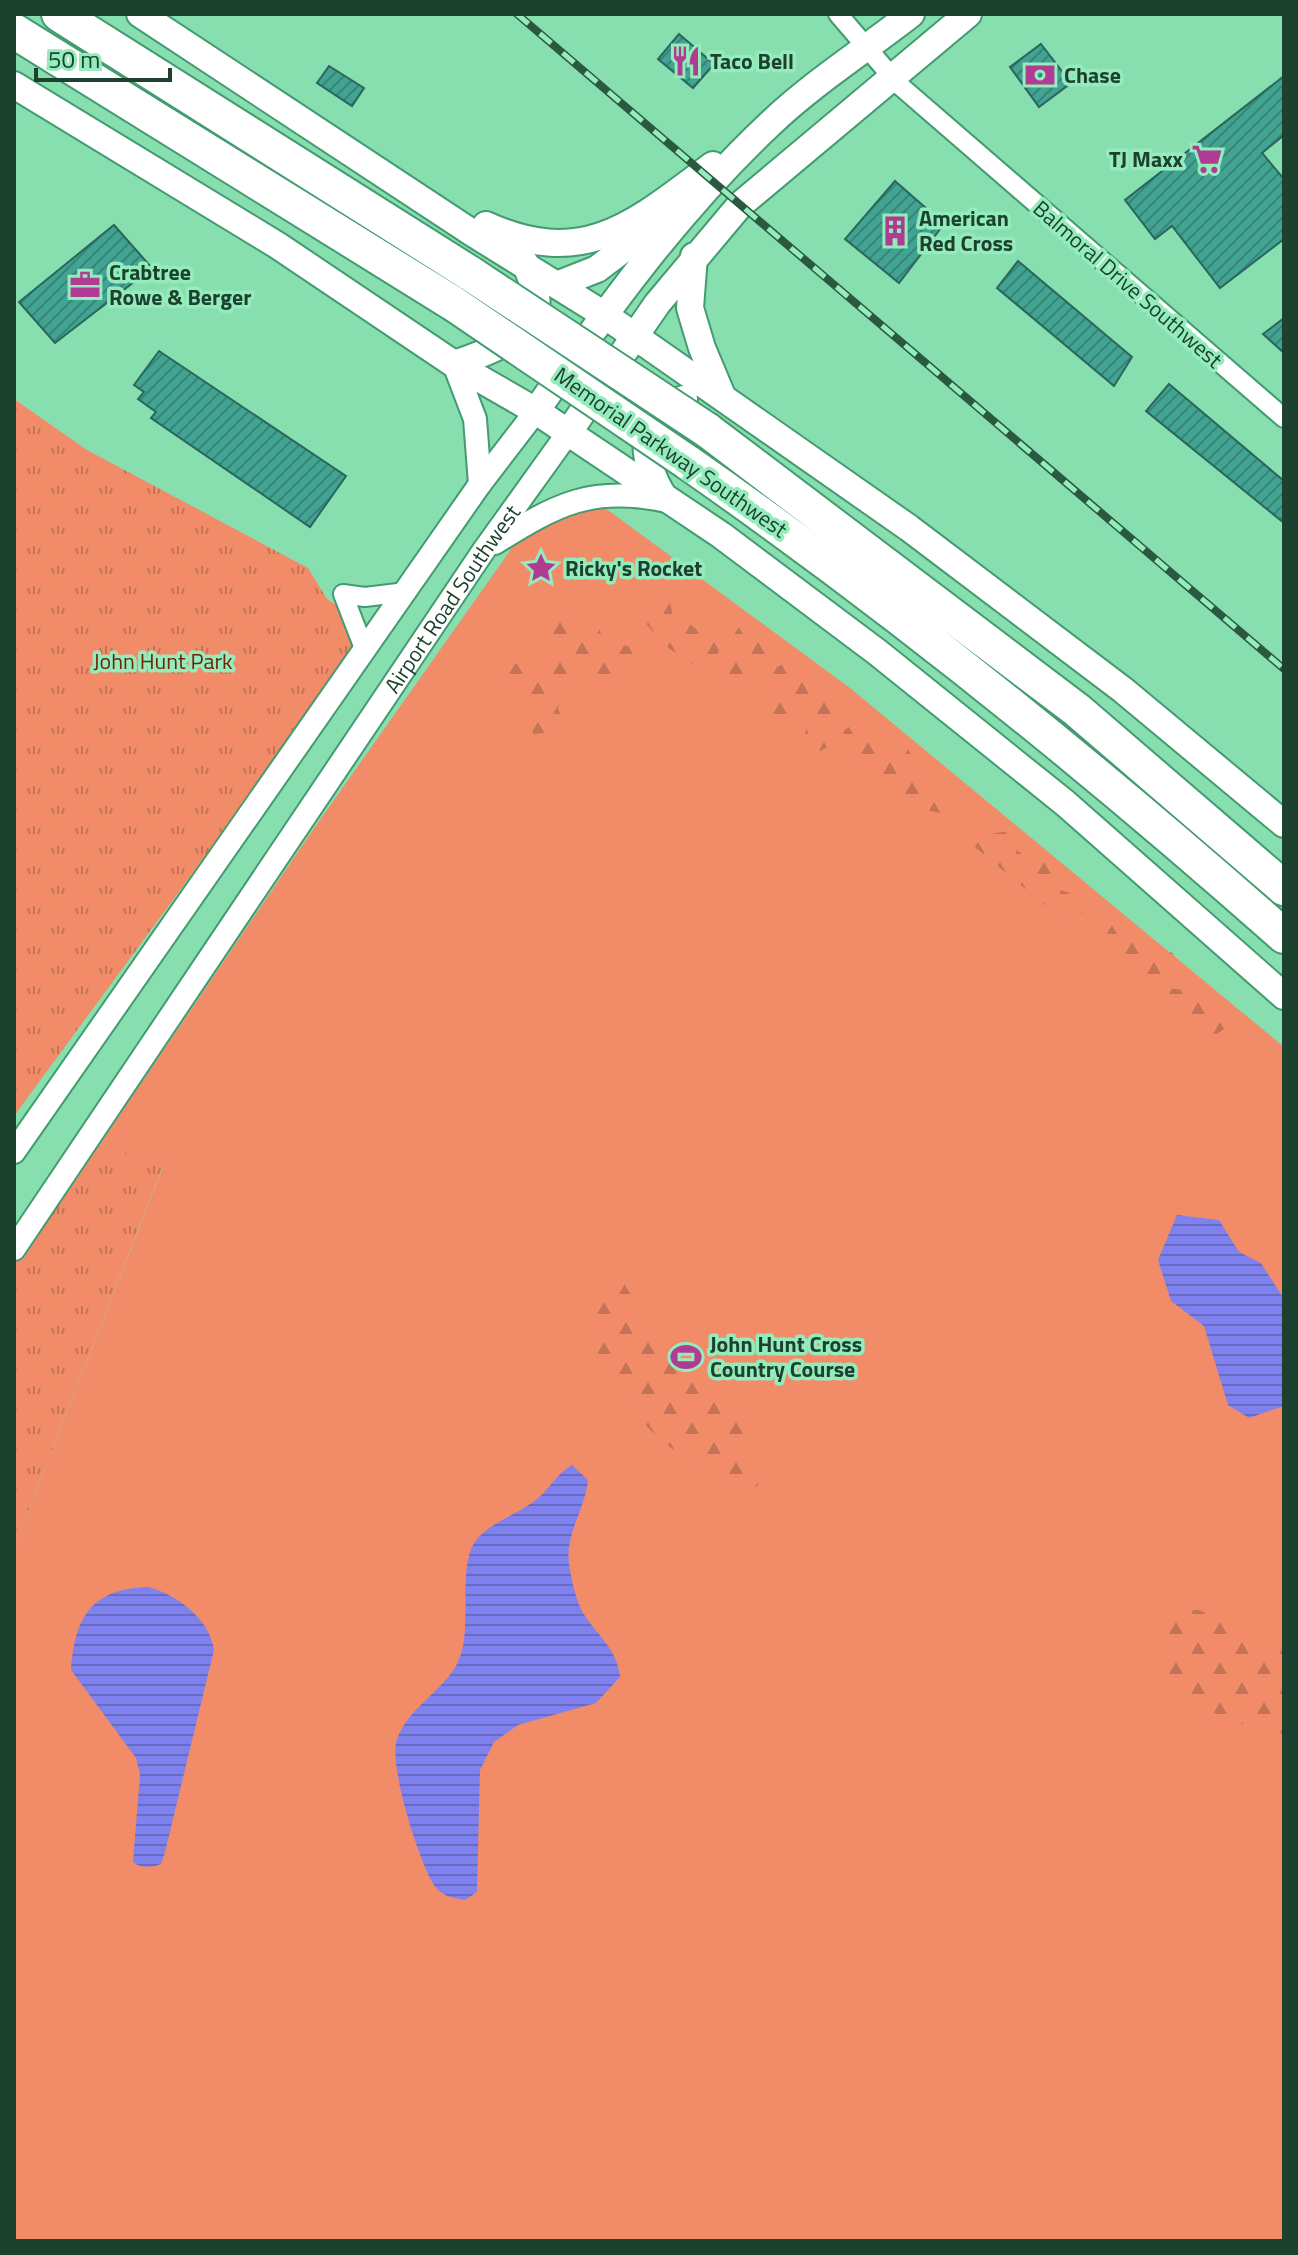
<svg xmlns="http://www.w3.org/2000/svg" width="1298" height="2255" font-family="'Titillium Web',sans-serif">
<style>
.grass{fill:#f28c68}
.forest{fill:url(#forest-firs)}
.park{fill:url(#park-tufts)}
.water{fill:url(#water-rules)}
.building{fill:url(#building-hatch);stroke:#2a665b;stroke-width:2}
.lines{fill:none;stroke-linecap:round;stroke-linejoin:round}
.minor-casing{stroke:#439b70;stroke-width:22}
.tertiary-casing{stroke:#439b70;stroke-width:26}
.secondary-casing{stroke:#439b70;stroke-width:30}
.motorway-casing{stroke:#439b70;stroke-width:38}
.minor{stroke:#fff;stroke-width:18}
.tertiary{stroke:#fff;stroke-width:22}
.secondary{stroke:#fff;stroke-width:26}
.motorway{stroke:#fff;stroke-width:34}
.rail-casing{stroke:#2b5840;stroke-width:8}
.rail{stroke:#94ebbc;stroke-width:5;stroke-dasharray:15;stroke-linecap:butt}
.motorway-bridge-casing{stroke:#439b70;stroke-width:38;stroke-linecap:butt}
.motorway-bridge{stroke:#fff;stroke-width:34}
.labels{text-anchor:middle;stroke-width:7;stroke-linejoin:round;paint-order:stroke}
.poi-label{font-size:22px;font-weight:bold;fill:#1c412e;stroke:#94ebbc;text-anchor:start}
.street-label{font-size:22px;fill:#1c412e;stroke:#94ebbc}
.park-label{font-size:22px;fill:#6f2404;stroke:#94ebbc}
</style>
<defs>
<pattern id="forest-firs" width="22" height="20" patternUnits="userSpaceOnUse" patternTransform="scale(2)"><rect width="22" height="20" fill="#f28c68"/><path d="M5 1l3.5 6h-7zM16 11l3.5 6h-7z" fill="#c37456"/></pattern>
<pattern id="park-tufts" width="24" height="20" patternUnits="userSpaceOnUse" patternTransform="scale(2)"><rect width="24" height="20" fill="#f28c68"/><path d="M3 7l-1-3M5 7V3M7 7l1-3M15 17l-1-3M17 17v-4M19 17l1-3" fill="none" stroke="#c37456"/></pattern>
<pattern id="water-rules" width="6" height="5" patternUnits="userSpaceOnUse" patternTransform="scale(2)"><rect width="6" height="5" fill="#7f82ee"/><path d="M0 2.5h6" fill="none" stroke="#676cc1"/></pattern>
<pattern id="building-hatch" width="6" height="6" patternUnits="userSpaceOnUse" patternTransform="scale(2)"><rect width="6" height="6" fill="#41a392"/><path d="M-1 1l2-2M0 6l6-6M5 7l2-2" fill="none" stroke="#368678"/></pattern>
</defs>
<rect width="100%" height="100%" fill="#87deaf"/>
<path class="grass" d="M597,502L850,688L1284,1047V2241H14V1547L163,1167L100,1144L310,834L514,545L528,529Z"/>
<path class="forest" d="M647,597L670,603L673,617L684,616L694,628L713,630L724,641L716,658L697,667L664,645L638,614Z
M584,614L598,624L603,641L637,648L635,661L643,666L632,682L583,675L562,681L558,709L562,717L557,732L533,734L530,713L540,703L511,687L505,671L521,660L538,656L557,659L546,647L553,622L560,615Z
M741,624H750L767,643L765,669L749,680L728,674L729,642Z
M789,661L806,666L807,676L796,684L811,678L826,680L847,706L842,728L832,731L837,740L821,751L803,743L807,725H827L811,715L802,721L794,715L781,727L759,708L758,701L770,700L778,691L791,686L786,683L774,691L762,684L763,674Z
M851,725L866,740L883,738L891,743L905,745L916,762L919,789L936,781L947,787L950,815L921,809L888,788L889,778L875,767L868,756L848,757L841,741L844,731Z
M1010,831L1008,843L1026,857L1047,859L1054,871V887L1076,896L1084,918L1094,931L1091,943L970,843L974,836Z
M1114,922L1135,935L1142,947L1173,953L1176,975L1138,983L1098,947Z
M1167,988L1193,991L1223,1002L1234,1022L1210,1039L1200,1038L1145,991Z
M622,1280L669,1358L718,1394L739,1416L750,1443L758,1486L746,1491C648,1445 616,1406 578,1305L602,1282Z
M1161,1610H1199L1284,1647V1734L1225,1720L1167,1682Z"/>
<path class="park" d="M14,399L87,450L308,568L327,599L344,610L354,627V648L320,700L14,1116Z
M100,1144L163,1166L14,1547V1261Z"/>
<path class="water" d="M1177,1215L1219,1220L1239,1252L1261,1263L1284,1299V1406L1249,1418L1228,1405L1204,1326L1171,1301L1158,1260Z
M572,1465L588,1480C585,1510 565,1534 569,1564C571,1578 576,1601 583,1613C597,1635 618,1650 620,1677L596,1703L518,1725L494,1742L480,1770L477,1892L465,1900C453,1898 441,1896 434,1885C419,1861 388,1765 397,1739C409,1707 442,1692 457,1664C475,1630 455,1566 477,1539C492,1522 515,1515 533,1502C548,1492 555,1475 572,1465Z
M148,1587C176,1594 210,1619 214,1650L165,1852L161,1864C152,1868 140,1868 133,1862L140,1775L136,1758L71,1670C75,1617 91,1589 148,1587Z"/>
<path class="building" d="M679,34L714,64L693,88L658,59Z
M1041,44L1071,83L1039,107L1010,67Z
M329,66L364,88L352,106L317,83Z
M1284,76V135L1262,153L1284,179V239L1220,288L1172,226L1155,239L1125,200Z
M895,181L944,224L899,283L845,239Z
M114,225L152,268L55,343L19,302Z
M1018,261L1132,357L1114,386L997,288Z
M1284,318V353L1263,334Z
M159,351L346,476L310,527L151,418L156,412L138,399L144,392L134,385Z
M1169,384L1284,481V523L1146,411Z"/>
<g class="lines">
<g class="minor-casing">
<path id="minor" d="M838,14L898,84L1284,418
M365,651L343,594L365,597L406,592"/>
</g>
<g class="tertiary-casing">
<g id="tertiary">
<path d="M454,364L475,419L480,484"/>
<path d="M495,543C557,504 592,485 667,501"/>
<path d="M14,1152L480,484L536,411"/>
<path id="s1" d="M14,1249L484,550L568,433"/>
</g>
</g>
<g class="secondary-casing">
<path id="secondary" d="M140,14L471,232L603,314L909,528L1123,690L1284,824
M14,85L277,245L454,364L536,411L721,535L877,652L1065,803L1284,996
M486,225C585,270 635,223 713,165
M694,256L690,308L702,348L723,398
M559,284L597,269L662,220
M454,364C483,354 527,340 536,307C539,293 530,276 525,263
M536,411C607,309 680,208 771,123C813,83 865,50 911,14
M568,433L657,304L740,205L968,14
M664,497C642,464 633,411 684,399"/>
</g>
<g class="motorway-casing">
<path id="motorway" d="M59,14L471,274
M14,31L454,304
M707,430L1077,710L1284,888
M687,462C895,607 1093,767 1284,936"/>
</g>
<use href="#minor" class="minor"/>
<use href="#tertiary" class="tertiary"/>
<use href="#secondary" class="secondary"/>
<use href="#motorway" class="motorway"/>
<g class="rail-casing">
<path id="rail" d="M517,14L1284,669"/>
</g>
<use href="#rail" class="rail"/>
<g class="motorway-bridge-casing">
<path id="motorway-bridge" d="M471,274L707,430
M454,304L687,462"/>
</g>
<use href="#motorway-bridge" class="motorway-bridge"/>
</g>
<defs>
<g id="restaurant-bare" transform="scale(2.4)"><path d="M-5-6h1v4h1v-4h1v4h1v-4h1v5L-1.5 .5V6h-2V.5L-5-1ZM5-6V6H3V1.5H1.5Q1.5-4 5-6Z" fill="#b03b92" stroke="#94ebbc" stroke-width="2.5" paint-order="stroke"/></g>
<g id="bank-bare" transform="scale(2.4)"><path d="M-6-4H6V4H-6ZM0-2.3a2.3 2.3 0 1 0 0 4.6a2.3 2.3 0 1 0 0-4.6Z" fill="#b03b92" stroke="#94ebbc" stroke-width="2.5" paint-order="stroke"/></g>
<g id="supermarket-bare" transform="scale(2.4)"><path d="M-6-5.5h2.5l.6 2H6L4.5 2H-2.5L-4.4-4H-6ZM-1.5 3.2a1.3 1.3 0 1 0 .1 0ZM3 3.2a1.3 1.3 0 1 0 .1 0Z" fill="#b03b92" stroke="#94ebbc" stroke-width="2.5" paint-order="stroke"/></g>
<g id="building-bare" transform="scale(2.4)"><path d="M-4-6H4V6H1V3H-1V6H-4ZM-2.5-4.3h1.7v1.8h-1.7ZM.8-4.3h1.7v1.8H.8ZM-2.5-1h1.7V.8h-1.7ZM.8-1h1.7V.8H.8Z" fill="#b03b92" stroke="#94ebbc" stroke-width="2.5" paint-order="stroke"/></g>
<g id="office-bare" transform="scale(2.4)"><path d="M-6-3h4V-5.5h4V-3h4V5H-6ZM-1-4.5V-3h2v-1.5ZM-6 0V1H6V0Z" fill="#b03b92" stroke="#94ebbc" stroke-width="2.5" paint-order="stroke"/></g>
<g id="sight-bare" transform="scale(2.4)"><path d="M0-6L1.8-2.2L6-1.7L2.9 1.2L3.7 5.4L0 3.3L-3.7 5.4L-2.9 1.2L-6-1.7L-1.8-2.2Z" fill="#b03b92" stroke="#94ebbc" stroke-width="2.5" paint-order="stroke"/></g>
<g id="stadium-bare" transform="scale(2.4)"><path d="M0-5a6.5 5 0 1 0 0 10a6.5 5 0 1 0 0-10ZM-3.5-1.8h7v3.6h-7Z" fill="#b03b92" stroke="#94ebbc" stroke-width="2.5" paint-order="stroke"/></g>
</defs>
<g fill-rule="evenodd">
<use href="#restaurant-bare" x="686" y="61"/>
<use href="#bank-bare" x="1040" y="75"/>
<use href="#supermarket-bare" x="1207" y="159"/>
<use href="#building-bare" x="895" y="231"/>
<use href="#office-bare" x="85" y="285"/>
<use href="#sight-bare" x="541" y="568"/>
<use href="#stadium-bare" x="686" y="1357"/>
</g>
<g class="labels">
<g class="poi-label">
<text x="710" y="69">Taco Bell</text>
<text x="1064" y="83">Chase</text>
<text x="1183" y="167" text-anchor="end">TJ Maxx</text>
<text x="919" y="226">American<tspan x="919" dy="25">Red Cross</tspan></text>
<text x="109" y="280">Crabtree<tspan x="109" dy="25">Rowe &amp; Berger</tspan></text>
<text x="565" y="576">Ricky's Rocket</text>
<text x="710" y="1352">John Hunt Cross<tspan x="710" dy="25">Country Course</tspan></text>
</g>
<g class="street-label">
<text transform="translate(1128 284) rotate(41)" y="8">Balmoral Drive Southwest</text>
<text transform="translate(671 452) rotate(35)" y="8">Memorial Parkway Southwest</text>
<text dy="8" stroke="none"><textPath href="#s1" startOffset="784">Airport Road Southwest</textPath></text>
</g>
<g class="park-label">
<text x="163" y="669">John Hunt Park</text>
</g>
</g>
<rect width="1298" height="2255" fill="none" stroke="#1c412e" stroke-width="32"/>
<path d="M36 68v12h134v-12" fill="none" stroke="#1c412e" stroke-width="4"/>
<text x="48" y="68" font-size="24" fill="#1c412e" stroke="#94ebbc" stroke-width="6" paint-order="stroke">50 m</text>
</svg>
